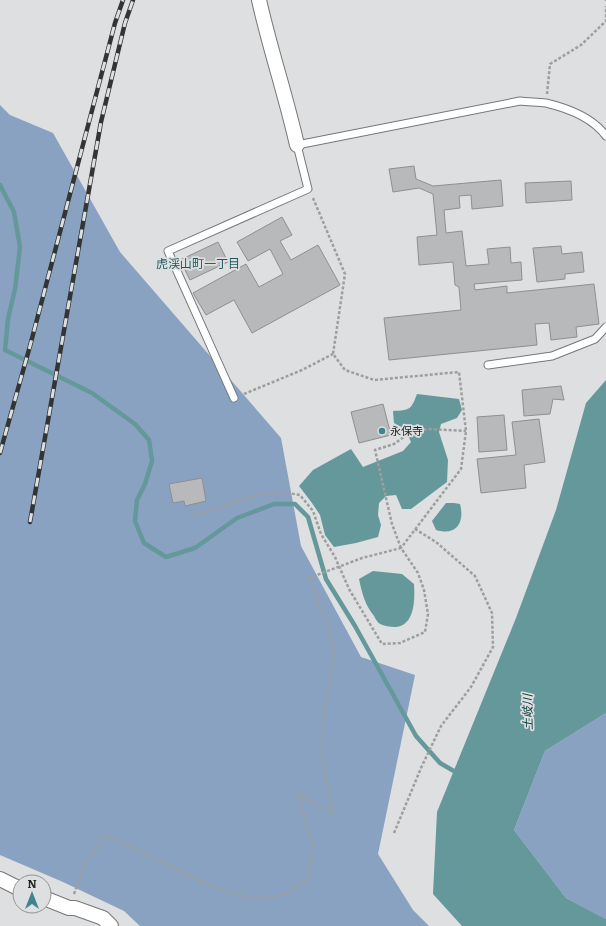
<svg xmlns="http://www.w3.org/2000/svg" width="606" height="926" font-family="Literata,'Noto Sans JP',serif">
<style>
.forest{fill:#89a2c2}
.water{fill:#65989b}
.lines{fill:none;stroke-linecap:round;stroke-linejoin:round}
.stream{stroke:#65989b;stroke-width:4.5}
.building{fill:#b8b9bb;stroke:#8d8f90}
.lane-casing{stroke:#767778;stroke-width:9}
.street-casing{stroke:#767778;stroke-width:16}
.path{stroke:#9d9f9f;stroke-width:2.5;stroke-dasharray:3 2;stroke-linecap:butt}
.lane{stroke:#fff;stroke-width:7}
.street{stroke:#fff;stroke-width:14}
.rail-casing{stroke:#333434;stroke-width:4.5}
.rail{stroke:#dddfe0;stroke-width:3;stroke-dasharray:9;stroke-linecap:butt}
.poi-dot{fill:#3e858e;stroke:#dddfe0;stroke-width:1.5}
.labels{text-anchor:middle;stroke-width:3.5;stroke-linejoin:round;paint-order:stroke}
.poi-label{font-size:11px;fill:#1f2020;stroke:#dddfe0;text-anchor:start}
.neighbourhood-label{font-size:12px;fill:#1e585f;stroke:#dddfe0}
.water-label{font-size:12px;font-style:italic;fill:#083b3e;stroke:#dddfe0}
</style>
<rect width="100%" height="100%" fill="#dddfe0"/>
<path class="forest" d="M0,105L10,115L53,133L120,252L281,438L301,546L361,657L415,675L378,854L413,910L429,926H140L124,911L63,882L0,855Z
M606,713V919L566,898L514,830L545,751Z"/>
<path class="water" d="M606,380V713L545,751L514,830L566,898L606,919V926H462L433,894L437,812L516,618L556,510L586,403Z
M417,394L459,399L462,410L457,418L441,424L439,432L448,460L447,482L411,509H402L396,495L386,496L379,503L378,515L381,525L378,537L356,543L334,547L325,535L320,515L312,503L299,486L313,470L351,449L363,467L403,451L411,442L405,429L394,423L393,411C410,410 411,410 417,394Z
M446,503H454L460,504C465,523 456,536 436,530L432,521Z
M373,571L402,574L414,584C415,599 415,626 395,627C390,627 384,626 380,624C377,622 375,618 374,616C365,605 362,593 359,579Z"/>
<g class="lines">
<path class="stream" d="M0,185L14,212L20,247L15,289L8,319L5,350L92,393L135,424L149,440L152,461L145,484L137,500L135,521L144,543L166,557L195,548L237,518L274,504H295L308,517L326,579L355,626L416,736L440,763L459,774"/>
</g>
<path class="building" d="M414,166L416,179L433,186L501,180L503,206L472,209L471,195L459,196L460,208L444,210L446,233L462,231L466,266L489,264L487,249L510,247L511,263L521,262L522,280L474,284L475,290L507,286V293L594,284L599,324L576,327L577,337L551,340L549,323L535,324L537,345L389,360L384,318L461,310L459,287L455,285L453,262L419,265L417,237L437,235L433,194L419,188L393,192L389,169Z
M571,181L572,200L526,203L525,183Z
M282,217L292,235L280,241L291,260L318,245L340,285L252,333L234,300L206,315L193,293L246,264L259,287L283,274L270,249L248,261L237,242Z
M218,242L228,262L190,280L180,260Z
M561,246L562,254L582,252L584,272L565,274V279L537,282L533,248Z
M561,386L564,400L553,399L550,414L524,416L522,390Z
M383,404L391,435L359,443L351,412Z
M504,415L507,450L479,452L477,417Z
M539,419L545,462L524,465L526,488L481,493L477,459L516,455L512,422Z
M202,478L206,501L185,506L184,501L173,503L169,484Z"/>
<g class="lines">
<g class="lane-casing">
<path id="lane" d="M488,365L552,356L595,339L606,327
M234,398L168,251L308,189L297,145L520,101C528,102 537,102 546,103C567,108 593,118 606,136"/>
</g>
<g class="street-casing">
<path id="street" d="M259,0C270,49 286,96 297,145
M0,879L20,889
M44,898L69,908H75L103,918L111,926"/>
</g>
<path class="path" d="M606,0V1
M547,94L550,64L581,45L606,21V6
M313,198L345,274L333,354L345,370L374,380L459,372L466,431L461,469L401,548
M244,394L302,370L333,354
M401,548L392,524L375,450L394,444L405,436L416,431L428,429L466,431
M394,833L421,768L441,726L471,687L493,647L492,613L475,576L436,542L415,529
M74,894L85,864L106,835L213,887L253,899L289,894L310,876L313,846L307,826L298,793L333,814L322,755L324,714L334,652L328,627L309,578L362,558L401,548L418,573L424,590L428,614L425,632L400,643L382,644L349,589L335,557L321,534L313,511L300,495L282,492L257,495L191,517"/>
<use href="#lane" class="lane"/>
<use href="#street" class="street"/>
<g class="rail-casing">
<path id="rail" d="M0,453L30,346L115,23L123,0
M30,522L101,122L125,23L133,0"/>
</g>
<use href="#rail" class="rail"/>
</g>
<circle class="poi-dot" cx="382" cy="431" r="4"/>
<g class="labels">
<g class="poi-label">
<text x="390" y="435">永保寺</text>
</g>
<g class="neighbourhood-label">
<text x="198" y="268">虎渓山町一丁目</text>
</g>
<g class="water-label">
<text transform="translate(528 712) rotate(-91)" y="4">土岐川</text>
</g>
</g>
<g transform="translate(32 894)"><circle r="19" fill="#dddfe0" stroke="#919393"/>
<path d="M0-3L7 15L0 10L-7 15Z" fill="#3e858e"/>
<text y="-6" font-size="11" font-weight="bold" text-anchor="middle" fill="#1f2020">N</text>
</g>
</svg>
